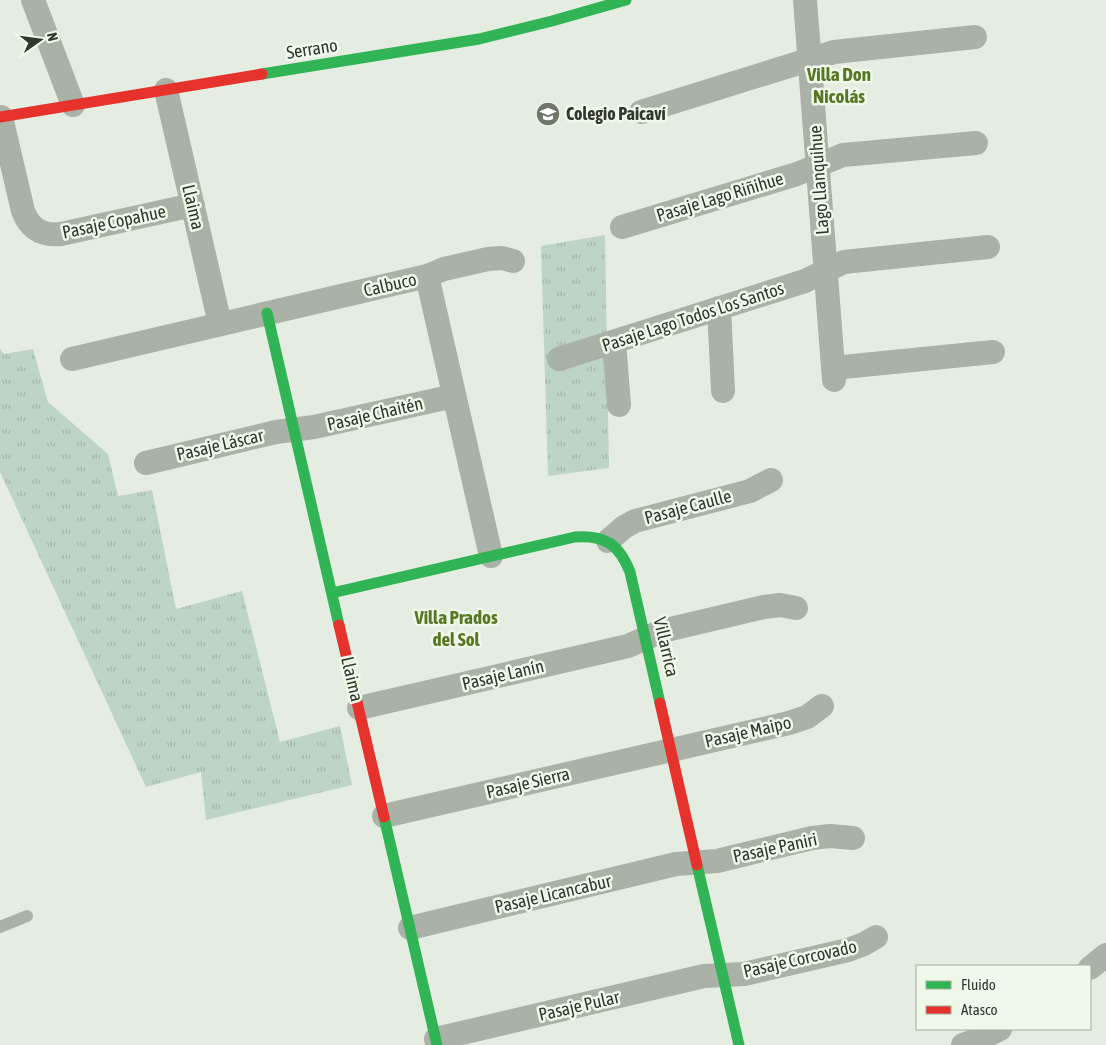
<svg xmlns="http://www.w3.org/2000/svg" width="1106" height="1045" font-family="'Asap Condensed',sans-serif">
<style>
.park{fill:url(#park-tufts)}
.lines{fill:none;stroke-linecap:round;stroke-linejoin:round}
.lane{stroke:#aab1a6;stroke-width:12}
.street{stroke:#aab1a6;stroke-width:24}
.fast{stroke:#30b455;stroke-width:11}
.jam{stroke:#e5322d;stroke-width:11}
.labels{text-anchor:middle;stroke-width:5;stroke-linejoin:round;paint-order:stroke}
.street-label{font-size:18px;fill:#313729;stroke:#eff9ea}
.poi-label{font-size:18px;font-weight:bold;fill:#313729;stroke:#eff9ea;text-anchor:start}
.neighbourhood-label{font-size:19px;font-weight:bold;fill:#577724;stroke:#eff9ea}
</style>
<defs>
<pattern id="park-tufts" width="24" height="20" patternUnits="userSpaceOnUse" patternTransform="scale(1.25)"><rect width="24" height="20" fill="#bed4c6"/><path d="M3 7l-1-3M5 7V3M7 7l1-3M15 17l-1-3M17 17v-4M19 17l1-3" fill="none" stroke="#a4b7aa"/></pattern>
</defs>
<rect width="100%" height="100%" fill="#e5ede2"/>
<path class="park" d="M605,235L609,468L548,476L541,246Z
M0,349L4,354L33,349L48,402L108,454L118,496L152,490L176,609L242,591L280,742L340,726L352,785L206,820L201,772L146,787L0,472Z"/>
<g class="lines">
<path class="lane" d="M0,927L27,916"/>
<path class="street" d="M33,0L73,105
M805,0L834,380
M166,90L220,324
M641,112L834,52L975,37
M1,117L23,211C30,229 42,236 61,234L193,205
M622,227L797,174L843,155L976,143
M427,276L491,556
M719,308L723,391
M614,342L619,405
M72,359L427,276L444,269L488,259L502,258L513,261
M559,359L805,281L844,262L988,247
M833,368L993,352
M146,463L276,432L314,427L454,396
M608,541L624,527L635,521L750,491L771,480
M359,708L628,646L662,631L764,607L780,605L796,608
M384,816L789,723L807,717L822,706
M410,928L676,864L717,861L812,838L830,836L853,838
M1090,968L1106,955
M436,1039L704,976L744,974L848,950L864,944L876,937
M963,1045L982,1038L1000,1029"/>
<path class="fast" d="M262,74L479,39L552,21L626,0
M267,313L339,625
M332,593L575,537C605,535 619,544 630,572L660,703
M384,817L437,1045
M697,865L739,1045"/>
<path class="jam" d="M0,117L262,74
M339,625L384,817
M660,703L697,865"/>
</g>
<defs>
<g id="school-disc" transform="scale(1.25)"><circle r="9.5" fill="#70776a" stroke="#eff9ea"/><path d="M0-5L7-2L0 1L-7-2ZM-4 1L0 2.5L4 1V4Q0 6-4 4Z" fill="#fff"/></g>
</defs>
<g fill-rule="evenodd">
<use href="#school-disc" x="548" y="114"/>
</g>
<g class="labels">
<g class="street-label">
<text transform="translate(312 49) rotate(-9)" y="6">Serrano</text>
<text transform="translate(819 180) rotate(-94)" y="6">Lago Llanquihue</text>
<text transform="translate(720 197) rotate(-17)" y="6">Pasaje Lago Riñihue</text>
<text transform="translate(193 207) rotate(77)" y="6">Llaima</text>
<text transform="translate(114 222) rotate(-12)" y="6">Pasaje Copahue</text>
<text transform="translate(390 285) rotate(-13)" y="6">Calbuco</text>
<text transform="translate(693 317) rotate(-18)" y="6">Pasaje Lago Todos Los Santos</text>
<text transform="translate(375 414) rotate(-13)" y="6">Pasaje Chaitén</text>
<text transform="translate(220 445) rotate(-13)" y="6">Pasaje Láscar</text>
<text transform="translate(688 507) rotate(-15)" y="6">Pasaje Caulle</text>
<text transform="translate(666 647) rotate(77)" y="6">Villarrica</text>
<text transform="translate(503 675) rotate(-13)" y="6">Pasaje Lanín</text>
<text transform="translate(352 679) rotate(77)" y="6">Llaima</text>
<text transform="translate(748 732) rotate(-13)" y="6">Pasaje Maipo</text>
<text transform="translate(528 783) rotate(-13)" y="6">Pasaje Sierra</text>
<text transform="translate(775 848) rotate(-12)" y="6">Pasaje Paniri</text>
<text transform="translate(553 894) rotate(-13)" y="6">Pasaje Licancabur</text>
<text transform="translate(800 959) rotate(-13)" y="6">Pasaje Corcovado</text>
<text transform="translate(579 1006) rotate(-13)" y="6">Pasaje Pular</text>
</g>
<g class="poi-label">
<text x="566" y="120">Colegio Paicaví</text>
</g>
<g class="neighbourhood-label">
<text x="839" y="81">Villa Don<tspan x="839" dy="22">Nicolás</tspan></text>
<text x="456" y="624">Villa Prados<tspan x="456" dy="22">del Sol</tspan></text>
</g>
</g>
<rect x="916" y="965" width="175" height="65" fill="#eff9ea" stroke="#a3ab9d"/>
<rect x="926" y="981" width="25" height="8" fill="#30b455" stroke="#a3ab9d"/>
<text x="961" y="990" font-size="15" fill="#313729">Fluido</text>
<rect x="926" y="1006" width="25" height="8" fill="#e5322d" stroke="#a3ab9d"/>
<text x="961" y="1015" font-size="15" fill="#313729">Atasco</text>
<g transform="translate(40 40) rotate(76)" stroke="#eff9ea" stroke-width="4" paint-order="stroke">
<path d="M0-4L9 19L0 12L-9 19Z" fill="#313729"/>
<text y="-8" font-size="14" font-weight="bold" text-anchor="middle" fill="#313729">N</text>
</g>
</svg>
